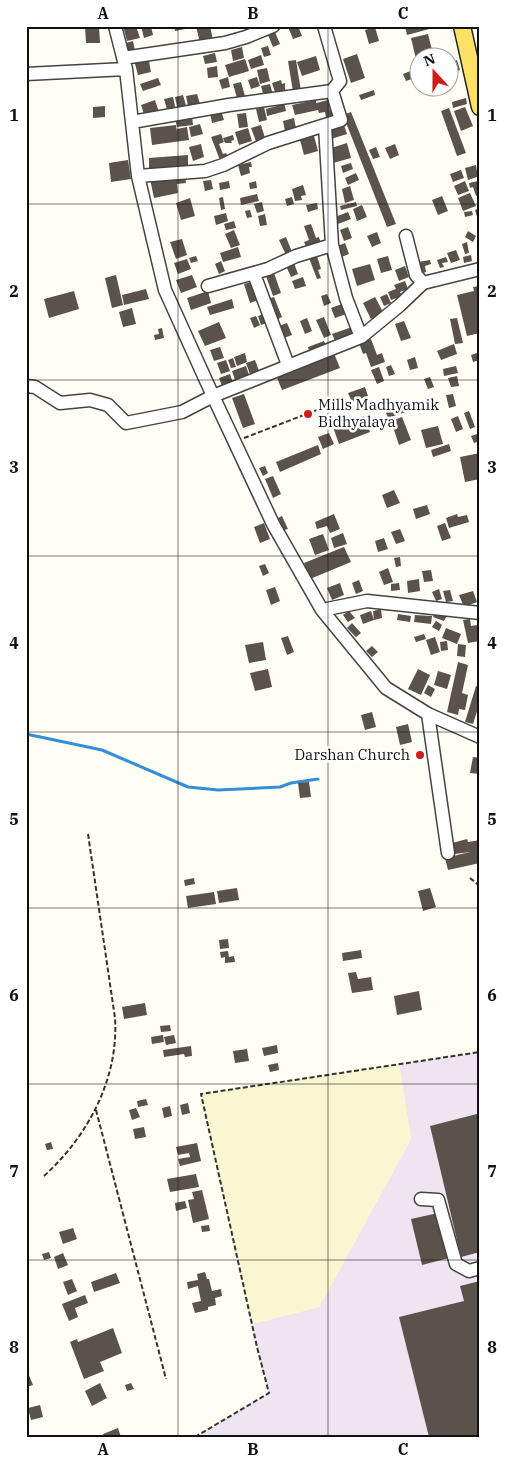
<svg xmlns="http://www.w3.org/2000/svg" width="506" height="1463" font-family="'IBM Plex Serif',serif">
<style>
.industrial{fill:#efe5f0}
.farmland{fill:#f8f7d1}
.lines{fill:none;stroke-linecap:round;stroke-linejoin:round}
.stream{stroke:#358ed9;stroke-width:3}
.building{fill:#5b524c}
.minor-casing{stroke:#444;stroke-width:15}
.major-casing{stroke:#222;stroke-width:19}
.path{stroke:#333;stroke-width:2;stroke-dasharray:5 2.5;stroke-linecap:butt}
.minor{stroke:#fff;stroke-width:12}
.major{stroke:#ffe265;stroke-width:16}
.grid{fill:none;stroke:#111;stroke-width:1;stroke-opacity:0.55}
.poi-dot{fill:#cf1c1b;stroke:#fff;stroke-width:2}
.labels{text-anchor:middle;stroke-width:5;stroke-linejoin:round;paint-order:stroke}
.poi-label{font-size:15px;fill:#111;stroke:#fff;text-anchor:start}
.neatline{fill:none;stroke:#111;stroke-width:2}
.grid-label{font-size:16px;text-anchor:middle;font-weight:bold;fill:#111}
</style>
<rect width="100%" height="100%" fill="#fffef5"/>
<path class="industrial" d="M480,1052V1437H195L269,1393L252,1324L319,1307L411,1139L399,1064Z"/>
<path class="farmland" d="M399,1064L411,1139L319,1307L252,1324L201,1094Z"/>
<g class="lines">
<path class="stream" d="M26,734L102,750L188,787L218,790L280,787L291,783L318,779"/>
</g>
<path class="building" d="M85,26H99L100,43H86Z
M123,26H136L140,38L127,41Z
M141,26H151L153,35L144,38Z
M174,26H184L185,29L175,31Z
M196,26H210L213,40L200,43Z
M292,26H298L302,36L293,39L288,27Z
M405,26H433V28L407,35Z
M375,27L379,41L369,44L365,30Z
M275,32L280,44L273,47L268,35Z
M428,34L433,54L416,59L411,38Z
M133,41L135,51L128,53L126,43Z
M268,46L271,55L264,57L261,48Z
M242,47L244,58L233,61L231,50Z
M215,53L217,62L205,64L203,56Z
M357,54L365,78L351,83L343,59Z
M261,55L264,65L251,69L248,60Z
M148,56L151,72L138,75L134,60Z
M316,56L320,70L302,76L297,62Z
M245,59L249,71L229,77L225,65Z
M296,60L301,91L293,92L288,61Z
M457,60L460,70L448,74V63Z
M217,66L218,77L208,78L207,68Z
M267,68L270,81L260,84L257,70Z
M418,68V77L406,81L403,74Z
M228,77L230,87L222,89L219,80Z
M257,77L260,86L251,89L248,80Z
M158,78L161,85L143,91L140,84Z
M281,80L282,84L285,83V92L276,95L272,83Z
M241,82L245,96L237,98L233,84Z
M270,84L273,95L264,97L261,86Z
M374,90L375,95L361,100L359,95Z
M197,94L200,104L188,106L186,96Z
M183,95L187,109L178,111L175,97Z
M173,97L176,111L168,113L164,99Z
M466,98L467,104L453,108L452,102Z
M155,100L159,112L145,117L141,105Z
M316,100V103L328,100L330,111L336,109L338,119L327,122L325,112L319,113L318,110L295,115L292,105Z
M284,102L286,111L267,116L266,109L277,106V104Z
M105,106V117L93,118V107Z
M264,107L267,120L259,122L256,109Z
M465,107L473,126L461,131L454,111Z
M449,108L466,153L457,156L441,111Z
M221,110L224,120L212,123L210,113Z
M351,112L396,224L387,227L343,115Z
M246,113L248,127L239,128L237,114Z
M192,116L193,125L177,127L175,119Z
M294,118L296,128L285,131L283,121Z
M200,124L203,134L191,137L189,127Z
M176,125L177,131V129L187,127L189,140L152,145L150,128Z
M261,125L266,141L257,144L251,128Z
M344,125L347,134L331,139L329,130Z
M248,128L252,141L239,145L235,132Z
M221,134L224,142L219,144L223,154L226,153L228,157L220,160L211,137Z
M233,135L234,140L231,141L232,143H225L223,138Z
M314,136L318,151L304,155L300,140Z
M347,143L351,158L333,163L328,149Z
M201,144L204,157L193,161L189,147Z
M395,144L399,155L390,159L385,148Z
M376,147L380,157L373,159L369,150Z
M188,155V168L149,170V158Z
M128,160L131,179L111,182L109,163Z
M251,162L252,167H249L250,173L241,176L238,165Z
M351,163L353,169L343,173L341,166Z
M476,165L477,172L480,171V176L468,180L465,168Z
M461,170L464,178L453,182L450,174Z
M356,173L359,180L348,185L345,178Z
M185,177L186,183L177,184L178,193L154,198L150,179Z
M211,180L213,189L205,191L203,181Z
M229,181L230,188L220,190L219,183Z
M256,181L257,188L250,189L249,183Z
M465,181L469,191L458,195L454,186Z
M478,181L480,195L476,196L473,187L470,188L469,183Z
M303,185L306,195L301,196L302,200L295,201L292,189Z
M350,186L354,200L345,203L342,189Z
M470,193L476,206L463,211L458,198Z
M257,194L259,201L241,205L240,198Z
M442,196L448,211L438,215L432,200Z
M223,197L225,209L221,210L219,198Z
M292,197L294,204L287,206L285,199Z
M190,198L195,216L181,220L176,203Z
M262,202L264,211L257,213L254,204Z
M356,202L357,206L341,210L340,206Z
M317,203L318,209L308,212L306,205Z
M362,205L367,217L357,221L353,209Z
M480,208V220H478L475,210Z
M250,210L252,217L247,218L245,211Z
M472,211L473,215L465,217L464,212Z
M348,212L351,219L338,224L335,217Z
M226,213L228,221L216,225L214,216Z
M265,214L267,225L260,226L258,216Z
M234,221L236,228L226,230L224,224Z
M311,224L316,238L319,237L321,244L307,249L304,242L309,240L304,226Z
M348,227L352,238L344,241L340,230Z
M234,230L240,245L231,248L225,234Z
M468,231L476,236L473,242L465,237Z
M377,232L381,243L372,247L367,236Z
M286,237L292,252L286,255L279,240Z
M182,239L187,255L176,259L170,242Z
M467,242L469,253L465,254L462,244Z
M345,243L349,254L339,258L335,247Z
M238,247L241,257L223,262L220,253Z
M456,250L460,260L451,263L447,253Z
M471,255L472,261L464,263L463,257Z
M196,256L198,261L191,263L189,258Z
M317,256L321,269L318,270L321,278L317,279L309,258Z
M388,256L392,270L381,273L377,259Z
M446,257L448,262L442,263L444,267L440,268L437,260Z
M187,259L191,269L178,274L174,263Z
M430,260L431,264L425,266L426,272L421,274L418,262Z
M221,261L225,271L219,274L215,264Z
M294,263L298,274L291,277L286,266Z
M370,264L375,280L357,286L352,269Z
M405,266L409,277L399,281L395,270Z
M274,273L281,293L273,296L266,276Z
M116,275L123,305L112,308L105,278Z
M192,275L197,287L181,293L176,280Z
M303,277L306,286L295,289L292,281Z
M255,281L261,299L250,303L244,284Z
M405,281L408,289L400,292L402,296L391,300L388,292L396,289L394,285Z
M480,286V333L467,336L457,295L474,291L473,287Z
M146,289L149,299L124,305L122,295Z
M74,291L79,309L49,318L44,299Z
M208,291L211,303L191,310L187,298Z
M327,294L331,303L324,306L321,296Z
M387,294L391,303L384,306L380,297Z
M274,297L282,317L276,320L268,299Z
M375,297L383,312L371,319L363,303Z
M232,299L234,308L210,315L207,307Z
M342,304L346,314L335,318L331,308Z
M132,308L136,324L123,327L119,312Z
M264,314L267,323L261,325L258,316Z
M256,316L260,325L254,328L250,318Z
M324,317L331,335L324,338L316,320Z
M307,318L312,331L305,334L300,321Z
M457,318L463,343L455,344L450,319Z
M404,321L411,338L401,341L395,324Z
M219,322L226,338L205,346L198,331Z
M287,323L292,335L281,339L276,327Z
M352,327L356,336L336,343L332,334Z
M162,328L164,338L155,340L154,335L159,334L158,329Z
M371,339L377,355L382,353L385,362L371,367L366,353L363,354L359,343Z
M324,341L326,345L309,351L308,347Z
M454,344L457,354L441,360L437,351Z
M220,347L224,358L214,361L210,350Z
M333,351L340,368L282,390L275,373Z
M480,352V369H479L477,361L473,362L471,355Z
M245,353L247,362L237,366L234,357Z
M415,357L418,368L410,370L407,360Z
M233,358L236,367L231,368L228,360Z
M226,360L230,371L221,374L217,363Z
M255,360L259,371L250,374L246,363Z
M391,365L395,374L389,376L386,367Z
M246,366L249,375L245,376L246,379L236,383L232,371Z
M456,366L458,373L444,376L443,369Z
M379,367L384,381L377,384L371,370Z
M230,374L233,383L222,386L219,378Z
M457,376L459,386L451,387L448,378Z
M430,377L434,387L428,389L424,379Z
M365,387L368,396L352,402L348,393Z
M244,394L255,424L243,428L232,398Z
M453,394L456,406L449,408L446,395Z
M392,401L395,406L411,401L414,409L388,418L383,405Z
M469,411L475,427L470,429L464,413Z
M364,416L370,432L339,444L333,427Z
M458,416L463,429L456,432L451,419Z
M402,417L411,440L399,445L391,421Z
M438,426L443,444L426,448L421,430Z
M329,433L334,444L323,449L318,437Z
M480,433V441L474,443L471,436Z
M449,444L451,451L433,457L431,450Z
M318,445L321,454L280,472L276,462Z
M480,453V479L465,482L460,457Z
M265,466L268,473L263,476L259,468Z
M273,476L281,494L273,498L265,479Z
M394,490L400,503L387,508L382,495Z
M427,505L430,514L416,519L413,509Z
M334,514L340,529L330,533L327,526L317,529L315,522Z
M457,514L458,517L467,515L469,522L449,528L446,518Z
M282,516L288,529L284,530L278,518Z
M264,523L270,539L260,543L254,527Z
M445,523L451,538L442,541L437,526Z
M400,529L405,541L396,544L391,532Z
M343,533L347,544L334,548L331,538Z
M323,534L329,550L315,555L309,539Z
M384,538L388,549L378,552L375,541Z
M344,547L351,562L310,579L304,563Z
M400,557L401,566L396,567L394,558Z
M265,564L269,573L263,576L259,566Z
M388,568L393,582L384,585L379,572Z
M431,570L433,581L424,582L422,571Z
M419,579L420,591L408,593L407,581Z
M359,580L363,591L356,594L352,583Z
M340,583L344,595L332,600L327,588Z
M399,583L400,590L391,591V584Z
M275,587L280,601L271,605L266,590Z
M439,589L442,599L436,601L432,592Z
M450,590L453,601L446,602L443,591Z
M473,591L477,602L464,607L459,595Z
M381,609L382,618L374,620L373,611Z
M349,611L355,618L348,622L343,615Z
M371,611L374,620L363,624L360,615Z
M436,611L447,615L444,621L433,617Z
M398,614L411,616L410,622L397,620Z
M415,615L432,616L431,624L414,622Z
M470,619L471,626L477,625L480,641L468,643L463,620Z
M436,621L442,625L439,631L432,627Z
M352,623L361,633L356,637L347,628Z
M446,628L461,634L457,644L442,638Z
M424,634L426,639L416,642L414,637Z
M288,636L294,652L287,655L281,638Z
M435,637L440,652L431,655L426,640Z
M447,641L448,650L441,651L440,642Z
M263,642L266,660L249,663L245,645Z
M458,644L466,645L465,657L457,656Z
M372,646L378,652L372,657L366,651Z
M458,662L468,665L462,693L468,695L465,710L459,709L458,715L447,712Z
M268,669L272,687L255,691L250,673Z
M418,669L430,675L421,695L408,689Z
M438,671L451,675L447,689L434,685Z
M428,685L435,689L431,697L424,693Z
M476,686L480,687V702L473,724L465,722Z
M372,712L376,727L365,730L361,715Z
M408,724L412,742L400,745L396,727Z
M473,757L480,758V774L470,773Z
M309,782L311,797L300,798L298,783Z
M467,839L468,842L480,840V863L448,870L445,858L470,852L455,854L452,843Z
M194,878L195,884L185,886L184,880Z
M237,888L239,900L219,903L217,891Z
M430,888L436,907L423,911L418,891Z
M214,892L216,904L188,908L186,896Z
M228,939L229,948L220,949L219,940Z
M361,950L362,958L343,961L342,953Z
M228,951L229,957L234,956L235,962L225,963V957L221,958L220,952Z
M356,972L358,979L371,977L373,990L352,993L348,973Z
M419,991L422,1010L397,1015L394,996Z
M145,1003L147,1015L124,1019L122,1007Z
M170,1025L171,1031L161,1032L160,1026Z
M163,1035L164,1042L152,1044L151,1037Z
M174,1035L176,1043L166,1045L164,1037Z
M277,1045L278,1053L264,1056L262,1048Z
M191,1046L192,1056L185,1057L184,1054L164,1057L163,1050Z
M247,1049L249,1061L235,1063L233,1051Z
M278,1063L279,1070L270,1072L268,1065Z
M146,1099L148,1105L138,1107L137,1101Z
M188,1103L190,1113L182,1115L180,1105Z
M170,1106L172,1116L164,1118L162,1108Z
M136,1108L140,1117L132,1120L129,1110Z
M477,1114L480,1126V1252L461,1257L430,1126Z
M144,1127L146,1137L135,1139L133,1129Z
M51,1142L53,1149L47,1150L45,1144Z
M197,1143L201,1161L180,1166L178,1159L190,1157L189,1153L178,1155L176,1147Z
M196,1174L199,1187L170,1192L167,1179Z
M202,1190L209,1219L193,1223L188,1200L194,1199L192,1192Z
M185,1201L187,1208L176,1211L175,1203Z
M438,1213L449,1258L422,1265L411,1219Z
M209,1225L210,1231L202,1232L201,1226Z
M73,1228L77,1239L63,1244L59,1232Z
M49,1252L51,1258L44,1260L42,1254Z
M63,1253L68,1265L58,1269L54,1257Z
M205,1272L207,1279H209L212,1291L221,1289L222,1296L215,1298L216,1305L208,1307V1310L195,1313L192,1303L201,1301L198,1286L188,1289L187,1282L198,1280L197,1274Z
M116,1273L120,1283L94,1292L91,1282Z
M72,1279L77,1291L68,1295L63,1282Z
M480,1281V1437H429L399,1317L464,1301L460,1286Z
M85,1295L88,1303L75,1308L78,1317L69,1321L62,1304Z
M113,1328L122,1353L100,1362L104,1371L84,1379L70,1342L77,1339L78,1342Z
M26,1368L33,1385L26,1387Z
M100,1383L107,1398L92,1406L85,1391Z
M131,1383L134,1389L127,1391L125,1385Z
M40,1405L43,1417L31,1420L28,1408Z
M118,1428L121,1437H104L103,1434Z"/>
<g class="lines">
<g class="minor-casing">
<path id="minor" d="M115,26L126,69L138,176L165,290L213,396L273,524L322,610L386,688L428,714L480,737
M123,58L225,43L246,37L273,26
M26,74L126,69
M132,122L229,105L332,91L340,81L324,26
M325,126L332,245L346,298L361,337
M138,176L205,171L223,165L268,143L341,120L332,91
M406,236L416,275L423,283
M254,274L288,365
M208,286L268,269L296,256L332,245
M26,386L35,387L60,403L90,400L108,405L126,423L182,412L213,396L361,337L400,305L423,283L480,269
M322,610L367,601L480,613
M428,714L448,853
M421,1199L438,1200L456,1264L469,1271L480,1268"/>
</g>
<g class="major-casing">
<path id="major" d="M462,26L480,107"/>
</g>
<path class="path" d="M244,438L343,400
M470,878L480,886
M96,1110L166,1379
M44,1176C87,1137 119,1079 115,1018L88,834
M195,1437L269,1393L257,1347L201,1094L480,1052"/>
<use href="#minor" class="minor"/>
<use href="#major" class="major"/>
</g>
<path class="grid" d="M178,26V1437M328,26V1437M26,204H480M26,380H480M26,556H480M26,732H480M26,908H480M26,1084H480M26,1260H480"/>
<g class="poi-dot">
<circle cx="308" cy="414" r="5"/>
<circle cx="420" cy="755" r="5"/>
</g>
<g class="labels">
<g class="poi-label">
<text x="318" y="410">Mills Madhyamik<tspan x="318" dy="17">Bidhyalaya</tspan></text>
<text x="410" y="760" text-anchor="end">Darshan Church</text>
</g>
</g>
<rect width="506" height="1463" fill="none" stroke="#ffffff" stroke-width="55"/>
<g transform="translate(434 72) rotate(339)"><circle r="24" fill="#ffffff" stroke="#a0a0a0"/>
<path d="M0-4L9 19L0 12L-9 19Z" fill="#cf1c1b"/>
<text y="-8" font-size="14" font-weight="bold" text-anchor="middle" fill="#111111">N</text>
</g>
<rect x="28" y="28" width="450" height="1408" class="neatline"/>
<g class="grid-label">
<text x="103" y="19">A</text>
<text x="253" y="19">B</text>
<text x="403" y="19">C</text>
<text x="14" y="121">1</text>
<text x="492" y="121">1</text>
<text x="14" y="297">2</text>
<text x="492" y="297">2</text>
<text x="14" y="473">3</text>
<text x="492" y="473">3</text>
<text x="14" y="649">4</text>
<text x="492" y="649">4</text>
<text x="14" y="825">5</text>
<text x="492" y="825">5</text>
<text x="14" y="1001">6</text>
<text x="492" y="1001">6</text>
<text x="14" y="1177">7</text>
<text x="492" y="1177">7</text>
<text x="14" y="1353">8</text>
<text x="492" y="1353">8</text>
<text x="103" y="1455">A</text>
<text x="253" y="1455">B</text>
<text x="403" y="1455">C</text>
</g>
</svg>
